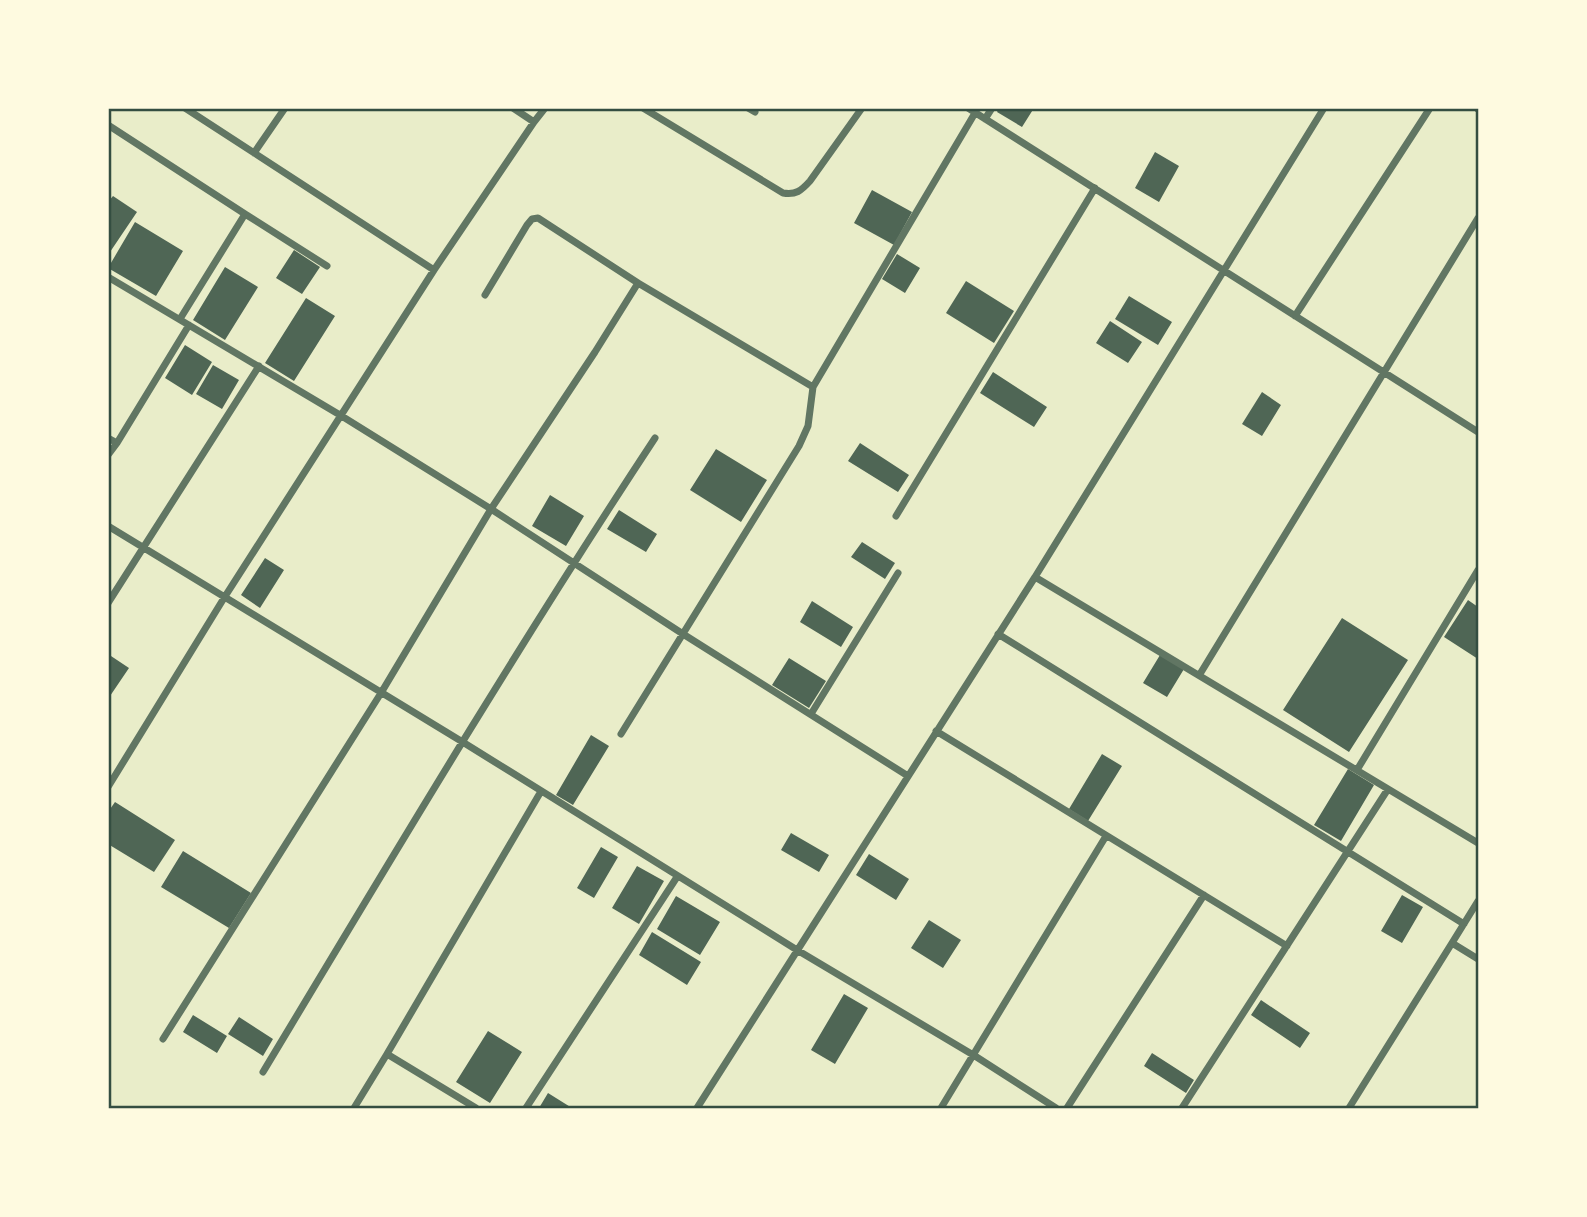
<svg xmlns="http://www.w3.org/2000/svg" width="1587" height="1217" font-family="Bitter,serif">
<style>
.building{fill:#4f6655}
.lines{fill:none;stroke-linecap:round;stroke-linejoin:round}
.minor{stroke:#617663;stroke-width:7}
.neatline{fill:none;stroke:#344e41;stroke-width:2.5}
</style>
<rect width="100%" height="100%" fill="#e9edc9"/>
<path class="building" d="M999,108H1034L1022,127L997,112Z
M1155,152L1179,166L1159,202L1135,188Z
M872,190L912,212L894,245L854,223Z
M113,196L137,212L108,255V202Z
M135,222L183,251L156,296L108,268Z
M294,250L320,267L302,294L276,278Z
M897,254L920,268L905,293L882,279Z
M225,267L258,287L225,340L193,320Z
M966,281L1014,311L994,343L946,313Z
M1129,296L1172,322L1158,345L1115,319Z
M306,298L335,316L294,381L265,363Z
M1110,321L1142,342L1128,363L1096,343Z
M185,345L212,362L192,395L165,378Z
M213,365L239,380L222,409L196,394Z
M993,372L1047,407L1034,427L980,393Z
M1262,392L1281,405L1262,436L1242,424Z
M860,443L909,475L898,492L848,461Z
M716,449L767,480L741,522L690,490Z
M550,495L584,516L566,546L532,526Z
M619,510L657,534L646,552L607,529Z
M862,542L895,563L885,579L851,557Z
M265,558L284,570L260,608L241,595Z
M1468,600L1478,607V659L1444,637Z
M812,601L853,627L841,647L800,622Z
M1342,618L1408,660L1349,752L1283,710Z
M108,654L129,668L108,699Z
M1160,655L1184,669L1167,697L1143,683Z
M789,658L826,681L809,708L772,685Z
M591,735L609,746L573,805L556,795Z
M1102,754L1122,766L1088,821L1069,809Z
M1348,769L1374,785L1341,841L1314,825Z
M115,802L175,840L154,872L108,844V812Z
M791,833L829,855L819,872L781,850Z
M601,847L618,857L594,898L577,888Z
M183,851L251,893L229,928L161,887Z
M869,854L909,879L896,900L856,875Z
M637,866L664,881L639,924L612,908Z
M1402,895L1423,907L1402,943L1381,931Z
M676,896L720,922L700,955L657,929Z
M929,920L961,940L943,968L911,948Z
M652,932L701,962L687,985L639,955Z
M844,994L868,1008L835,1064L811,1050Z
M1261,1000L1310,1033L1300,1048L1251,1015Z
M193,1015L227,1036L217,1053L183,1032Z
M239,1017L273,1039L263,1056L228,1034Z
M488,1031L522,1052L490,1103L456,1082Z
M1152,1053L1194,1080L1186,1093L1144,1066Z
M548,1093L572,1108H539Z"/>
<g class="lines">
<path class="minor" d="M185,108L434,270L534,122
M513,108L534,122L545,108
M643,108L783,193C796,195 801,191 810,181L862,108
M748,108L755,112
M968,108L1478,432
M1324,108L1035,577L1478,843
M1478,108V109
M985,119L992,108
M108,125L245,214L180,319
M254,153L285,108
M245,214L327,266
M108,277L340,415L491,509L595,352L638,283L813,387L975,113
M485,295L527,225L532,219L538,218L638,283
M1295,316L1430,108
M108,438L117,443L108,455
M117,443L189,325
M896,516L1095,188
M108,526L461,741L797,950L975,1056L1056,1108
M108,603L259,366
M998,634L1464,924
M1200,674L1478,218
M811,714L898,573
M936,731L1287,946
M621,734L799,446L808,426L813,387
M1357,770L1478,570
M108,787L224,598L434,270
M1478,901L1452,943L1478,959
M163,1039L381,693L491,509L683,634L908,776
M263,1072C391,859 518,646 655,438
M354,1108L387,1054
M476,1108L387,1054L540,793
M526,1108L677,877
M697,1108L1035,577
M941,1108L1106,836
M1067,1108L1204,895
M1182,1108L1388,789
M1349,1108L1452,943"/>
</g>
<rect width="1587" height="1217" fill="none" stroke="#fefae0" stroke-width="220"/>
<rect x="110" y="110" width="1367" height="997" class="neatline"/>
</svg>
